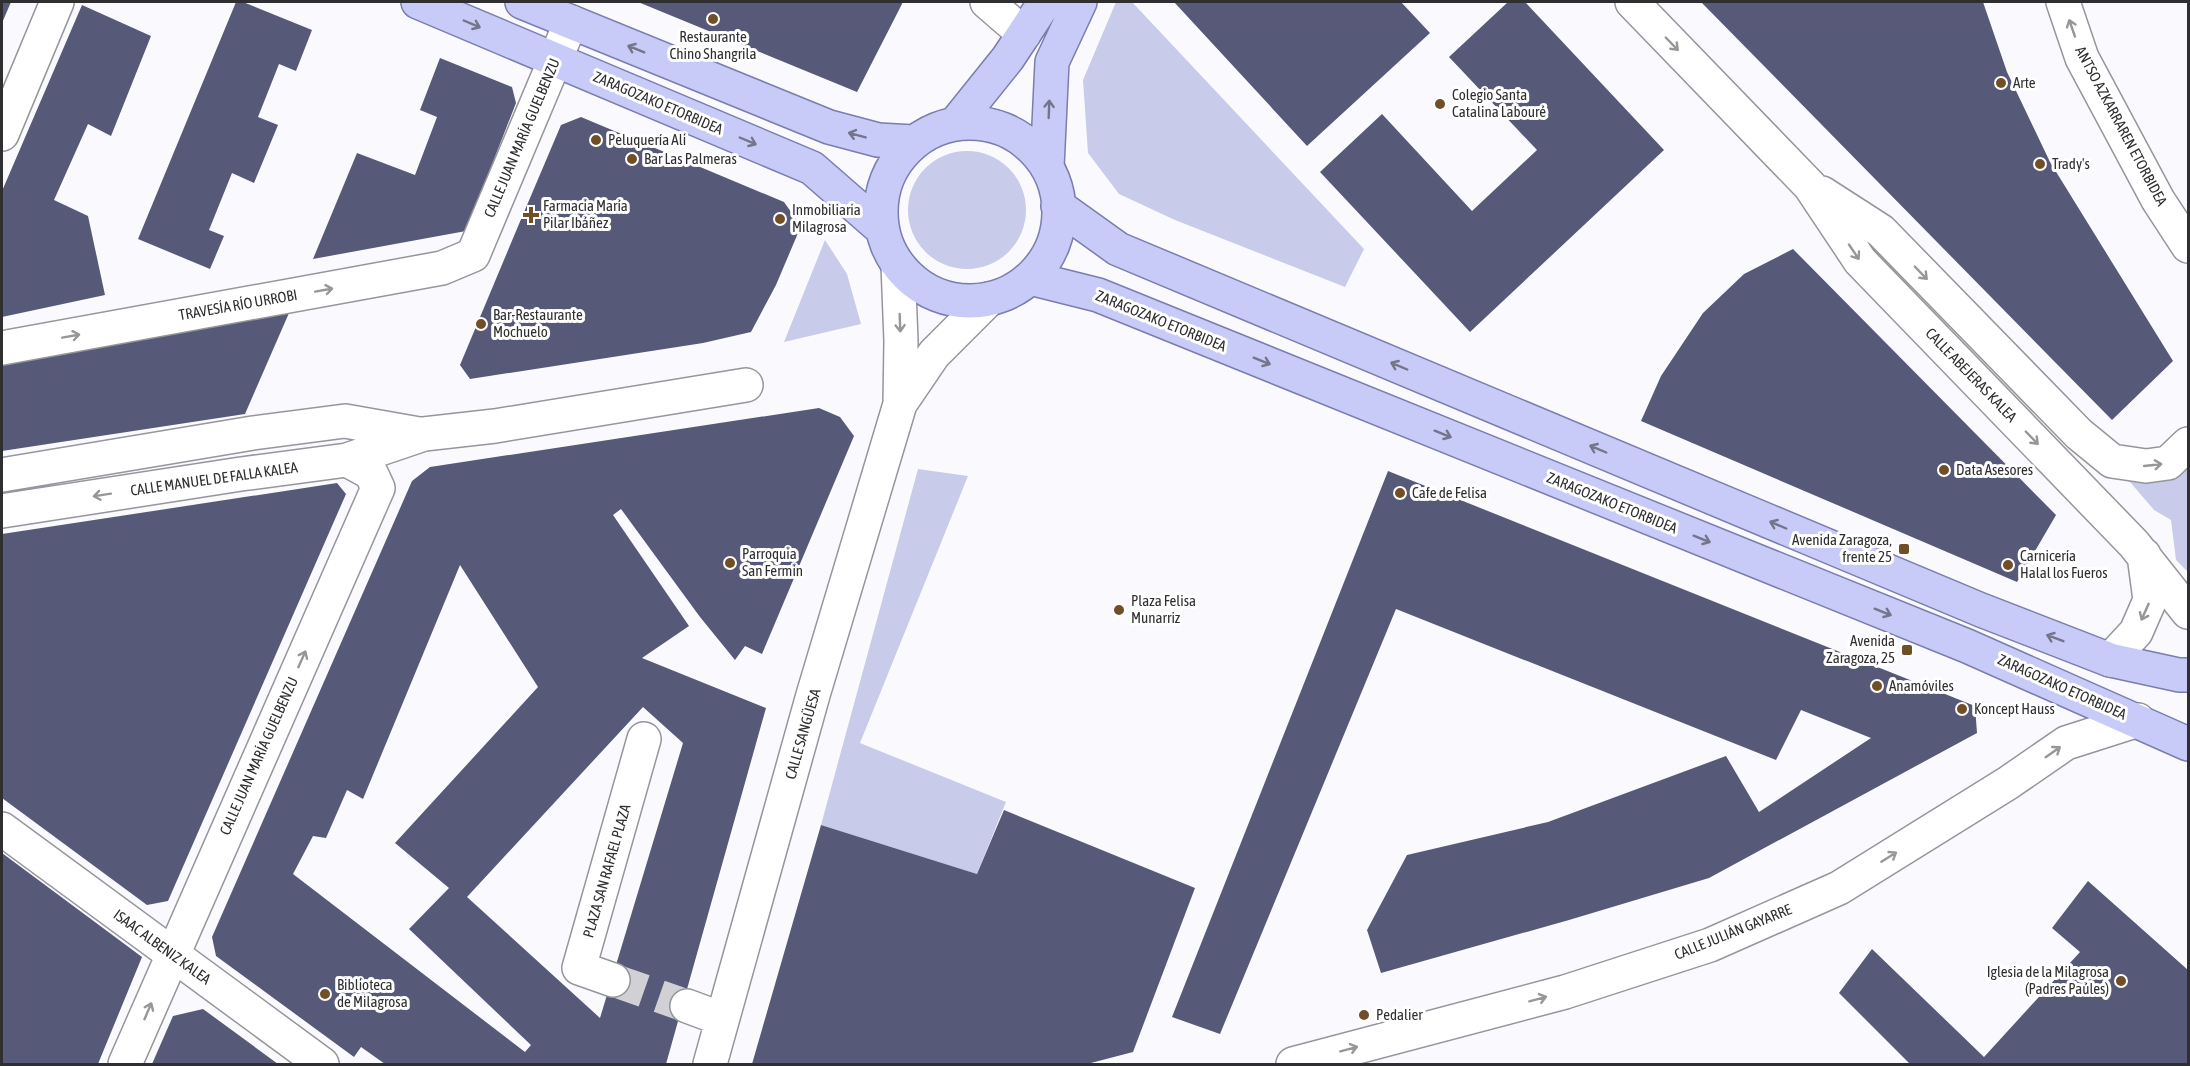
<svg xmlns="http://www.w3.org/2000/svg" width="2190" height="1066" font-family="'Asap Condensed',sans-serif">
<style>
.green{fill:#c8cbe9}
.building{fill:#565977;fill-rule:evenodd}
.lines{fill:none;stroke-linecap:round;stroke-linejoin:round}
.minor-tunnel{stroke:#d1d1d5;stroke-width:33;stroke-dasharray:33 16;stroke-linecap:butt}
.minor-casing{stroke:#95969c;stroke-width:36}
.major-casing{stroke:#7a7dae;stroke-width:36}
.minor{stroke:#fff;stroke-width:33}
.major{stroke:#c8caf7;stroke-width:33}
.oneway{stroke:#74758a}
.oneway2{stroke:#979798}
.poi-dot{fill:#704f26;stroke:#fff;stroke-width:2}
.labels{text-anchor:middle;stroke-width:6;stroke-linejoin:round;paint-order:stroke}
.poi-label{font-size:15px;fill:#2f2f31;stroke:#fff;text-anchor:start}
.street-label{font-size:15px;fill:#2f2f31;stroke:#fff}
</style>
<rect width="100%" height="100%" fill="#fafafe"/>
<path class="green" d="M1116,2H1132L1364,249L1345,287L1175,220L1119,194L1088,153L1083,80Z
M908 210a59 59 0 1 1 118 0a59 59 0 1 1-118 0Z
M825,240L847,274L861,324L784,342Z
M2188,444V572L2176,560L2171,520L2154,510L2112,461Z
M918,469L968,476L860,743L1006,802L977,874L821,825Z"/>
<path class="building" d="M2,2H11L2,23Z
M236,2H243L312,30L296,71L279,64L258,117L278,125L254,183L232,173L209,230L224,236L210,269L138,239Z
M638,2H903L857,92Z
M1174,2H1401L1430,33L1307,146Z
M1508,2H1525L1664,150L1470,332L1320,172L1382,114L1472,211L1537,150L1449,57Z
M1701,2H1983L2007,72L2050,162L2173,361L2112,420Z
M82,5L151,36L111,136L88,124L54,200L88,216L105,295L2,317V191Z
M440,58L512,87L516,103L466,231L313,259L357,153L415,175L437,117L420,110Z
M581,117L784,202L801,226L776,285L751,332L703,343L470,379L460,365L519,224L561,125Z
M1793,249L2056,515L2017,582L1641,421L1661,376L1703,313L1744,274Z
M289,313L245,414L2,451V365Z
M819,408L840,417L854,436L762,654L745,646L735,660L700,617L621,509L613,515L689,626L642,658L766,708L666,1064H385L361,1047L354,1057L216,956L212,937L412,481L430,467ZM460,565L538,687L395,843L449,888L409,929L531,1045L525,1052L293,874L313,836L326,838L347,790L363,799ZM643,707L683,743L600,1018L467,897Z
M1388,471L1975,706L1977,733L1709,878L1569,920L1381,973L1367,930L1407,855L1548,822L1726,756L1759,812L1871,738L1801,710L1776,760L1396,609L1220,1034L1172,1017Z
M337,483L346,494L168,901L147,905L2,798V534Z
M1004,810L1195,888L1133,1052L1087,1064H752L821,825L977,874Z
M2,853L142,957L98,1064H2Z
M2088,881L2188,970L2187,1064H1910L1839,993L1872,949L1984,1057L2080,952L2052,928Z
M203,1009L278,1064H152L173,1016Z"/>
<g class="lines">
<path class="minor-tunnel" d="M613,980L687,1006"/>
<g class="minor-casing">
<path id="minor" d="M987,2L1024,34
M1632,2L1810,186L1860,261L2134,544L2188,612
M2063,2L2082,58L2158,200L2188,246
M2,134L57,2
M1822,193L1881,231L2079,434L2112,461L2146,466L2168,463L2188,444
M2,348L442,268L473,255L571,22
M900,404L934,354L989,299
M2,475L253,433L345,421L419,434
M2,511L241,474L347,460L424,434L495,426L746,385
M2110,660L2136,632L2150,600L2144,555
M2,829L322,1064
M613,980L579,968L644,739
M687,1006L722,1019
M125,1064L378,488L371,473L347,460
M710,1064L813,695L900,404L901,341L898,265
M1293,1064L1565,992L1710,945L1839,888L2008,783L2066,743L2138,720"/>
</g>
<g class="major-casing">
<path id="major" d="M418,2L812,168L882,229
M522,2L829,127L878,140L914,142
M881 212a89 89 0 1 1 178 0a89 89 0 1 1-178 0Z
M955,124L1008,58L1045,2
M1047,167L1052,62L1080,2
M1058,206L1118,249L1981,610L2110,660L2179,675H2188
M1030,278L1098,295L1967,646L2188,744"/>
</g>
<use href="#minor" class="minor"/>
<use href="#major" class="major"/>
</g>
<defs><path id="oneway-shaft" d="M-6 0H5M1.5-3L5.5 0L1.5 3" fill="none" stroke-width="1.6" stroke-linecap="round" stroke-linejoin="round" transform="scale(1.5)"/></defs>
<g class="oneway">
<use href="#oneway-shaft" transform="translate(472 24) rotate(23)"/>
<use href="#oneway-shaft" transform="translate(636 49) rotate(-158)"/>
<use href="#oneway-shaft" transform="translate(1049 109) rotate(-88)"/>
<use href="#oneway-shaft" transform="translate(857 135) rotate(-165)"/>
<use href="#oneway-shaft" transform="translate(748 141) rotate(23)"/>
<use href="#oneway-shaft" transform="translate(1262 361) rotate(22)"/>
<use href="#oneway-shaft" transform="translate(1399 366) rotate(-157)"/>
<use href="#oneway-shaft" transform="translate(1443 434) rotate(22)"/>
<use href="#oneway-shaft" transform="translate(1598 449) rotate(-157)"/>
<use href="#oneway-shaft" transform="translate(1778 525) rotate(-157)"/>
<use href="#oneway-shaft" transform="translate(1702 539) rotate(22)"/>
<use href="#oneway-shaft" transform="translate(1883 612) rotate(22)"/>
<use href="#oneway-shaft" transform="translate(2055 638) rotate(-159)"/>
</g>
<g class="oneway2">
<use href="#oneway-shaft" transform="translate(2072 28) rotate(-109)"/>
<use href="#oneway-shaft" transform="translate(1672 44) rotate(46)"/>
<use href="#oneway-shaft" transform="translate(1854 252) rotate(56)"/>
<use href="#oneway-shaft" transform="translate(1921 273) rotate(46)"/>
<use href="#oneway-shaft" transform="translate(324 290) rotate(-10)"/>
<use href="#oneway-shaft" transform="translate(900 323) rotate(88)"/>
<use href="#oneway-shaft" transform="translate(71 336) rotate(-10)"/>
<use href="#oneway-shaft" transform="translate(2032 438) rotate(46)"/>
<use href="#oneway-shaft" transform="translate(2153 465) rotate(-6)"/>
<use href="#oneway-shaft" transform="translate(102 495) rotate(171)"/>
<use href="#oneway-shaft" transform="translate(2145 612) rotate(114)"/>
<use href="#oneway-shaft" transform="translate(302 659) rotate(-66)"/>
<use href="#oneway-shaft" transform="translate(2053 752) rotate(-35)"/>
<use href="#oneway-shaft" transform="translate(1889 857) rotate(-32)"/>
<use href="#oneway-shaft" transform="translate(1538 999) rotate(-15)"/>
<use href="#oneway-shaft" transform="translate(148 1011) rotate(-67)"/>
<use href="#oneway-shaft" transform="translate(1349 1049) rotate(-15)"/>
</g>
<g class="poi-dot">
<circle cx="713" cy="19" r="6"/>
<circle cx="2001" cy="83" r="6"/>
<circle cx="1440" cy="104" r="6"/>
<circle cx="596" cy="140" r="6"/>
<circle cx="632" cy="159" r="6"/>
<circle cx="2040" cy="164" r="6"/>
<path d="M528 206h6v6h6v6h-6v6h-6v-6h-6v-6h6z"/>
<circle cx="780" cy="219" r="6"/>
<circle cx="481" cy="324" r="6"/>
<circle cx="1944" cy="470" r="6"/>
<circle cx="1400" cy="493" r="6"/>
<rect x="1898" y="543" width="12" height="12" rx="3"/>
<circle cx="730" cy="563" r="6"/>
<circle cx="2008" cy="565" r="6"/>
<circle cx="1119" cy="610" r="6"/>
<rect x="1901" y="644" width="12" height="12" rx="3"/>
<circle cx="1877" cy="686" r="6"/>
<circle cx="1962" cy="709" r="6"/>
<circle cx="2121" cy="981" r="6"/>
<circle cx="325" cy="994" r="6"/>
<circle cx="1364" cy="1015" r="6"/>
</g>
<g class="labels">
<g class="poi-label">
<text x="713" y="42" text-anchor="middle">Restaurante<tspan x="713" dy="17">Chino Shangrila</tspan></text>
<text x="2013" y="88">Arte</text>
<text x="1452" y="100">Colegio Santa<tspan x="1452" dy="17">Catalina Labouré</tspan></text>
<text x="608" y="145">Peluquería Ali</text>
<text x="644" y="164">Bar Las Palmeras</text>
<text x="2052" y="169">Trady's</text>
<text x="543" y="211">Farmacia María<tspan x="543" dy="17">Pilar Ibáñez</tspan></text>
<text x="792" y="215">Inmobiliaria<tspan x="792" dy="17">Milagrosa</tspan></text>
<text x="493" y="320">Bar-Restaurante<tspan x="493" dy="17">Mochuelo</tspan></text>
<text x="1956" y="475">Data Asesores</text>
<text x="1412" y="498">Cafe de Felisa</text>
<text x="1892" y="545" text-anchor="end">Avenida Zaragoza,<tspan x="1892" dy="17">frente 25</tspan></text>
<text x="742" y="559">Parroquia<tspan x="742" dy="17">San Fermin</tspan></text>
<text x="2020" y="561">Carnicería<tspan x="2020" dy="17">Halal los Fueros</tspan></text>
<text x="1131" y="606">Plaza Felisa<tspan x="1131" dy="17">Munarriz</tspan></text>
<text x="1895" y="646" text-anchor="end">Avenida<tspan x="1895" dy="17">Zaragoza, 25</tspan></text>
<text x="1889" y="691">Anamóviles</text>
<text x="1974" y="714">Koncept Hauss</text>
<text x="2109" y="977" text-anchor="end">Iglesia de la Milagrosa<tspan x="2109" dy="17">(Padres Paúles)</tspan></text>
<text x="337" y="990">Biblioteca<tspan x="337" dy="17">de Milagrosa</tspan></text>
<text x="1376" y="1020">Pedalier</text>
</g>
<g class="street-label">
<text transform="translate(658 103) rotate(23)" y="5">ZARAGOZAKO ETORBIDEA</text>
<text transform="translate(2121 126) rotate(62)" y="5">ANTSO AZKARRAREN ETORBIDEA</text>
<text transform="translate(522 138) rotate(-67)" y="5">CALLE JUAN MARÍA GUELBENZU</text>
<text transform="translate(238 305) rotate(-10)" y="5">TRAVESÍA RÍO URROBI</text>
<text transform="translate(1161 321) rotate(22)" y="5">ZARAGOZAKO ETORBIDEA</text>
<text transform="translate(1971 375) rotate(46)" y="5">CALLE ABEJERAS KALEA</text>
<text transform="translate(214 479) rotate(-8)" y="5">CALLE MANUEL DE FALLA KALEA</text>
<text transform="translate(1612 503) rotate(22)" y="5">ZARAGOZAKO ETORBIDEA</text>
<text transform="translate(2062 687) rotate(24)" y="5">ZARAGOZAKO ETORBIDEA</text>
<text transform="translate(803 734) rotate(-74)" y="5">CALLE SANGÜESA</text>
<text transform="translate(259 756) rotate(-66)" y="5">CALLE JUAN MARÍA GUELBENZU</text>
<text transform="translate(607 871) rotate(-74)" y="5">PLAZA SAN RAFAEL PLAZA</text>
<text transform="translate(1733 932) rotate(-22)" y="5">CALLE JULIÁN GAYARRE</text>
<text transform="translate(162 947) rotate(36)" y="5">ISAAC ALBENIZ KALEA</text>
</g>
</g>
<rect width="2190" height="1066" fill="none" stroke="#2f2f31" stroke-width="6"/>
</svg>
